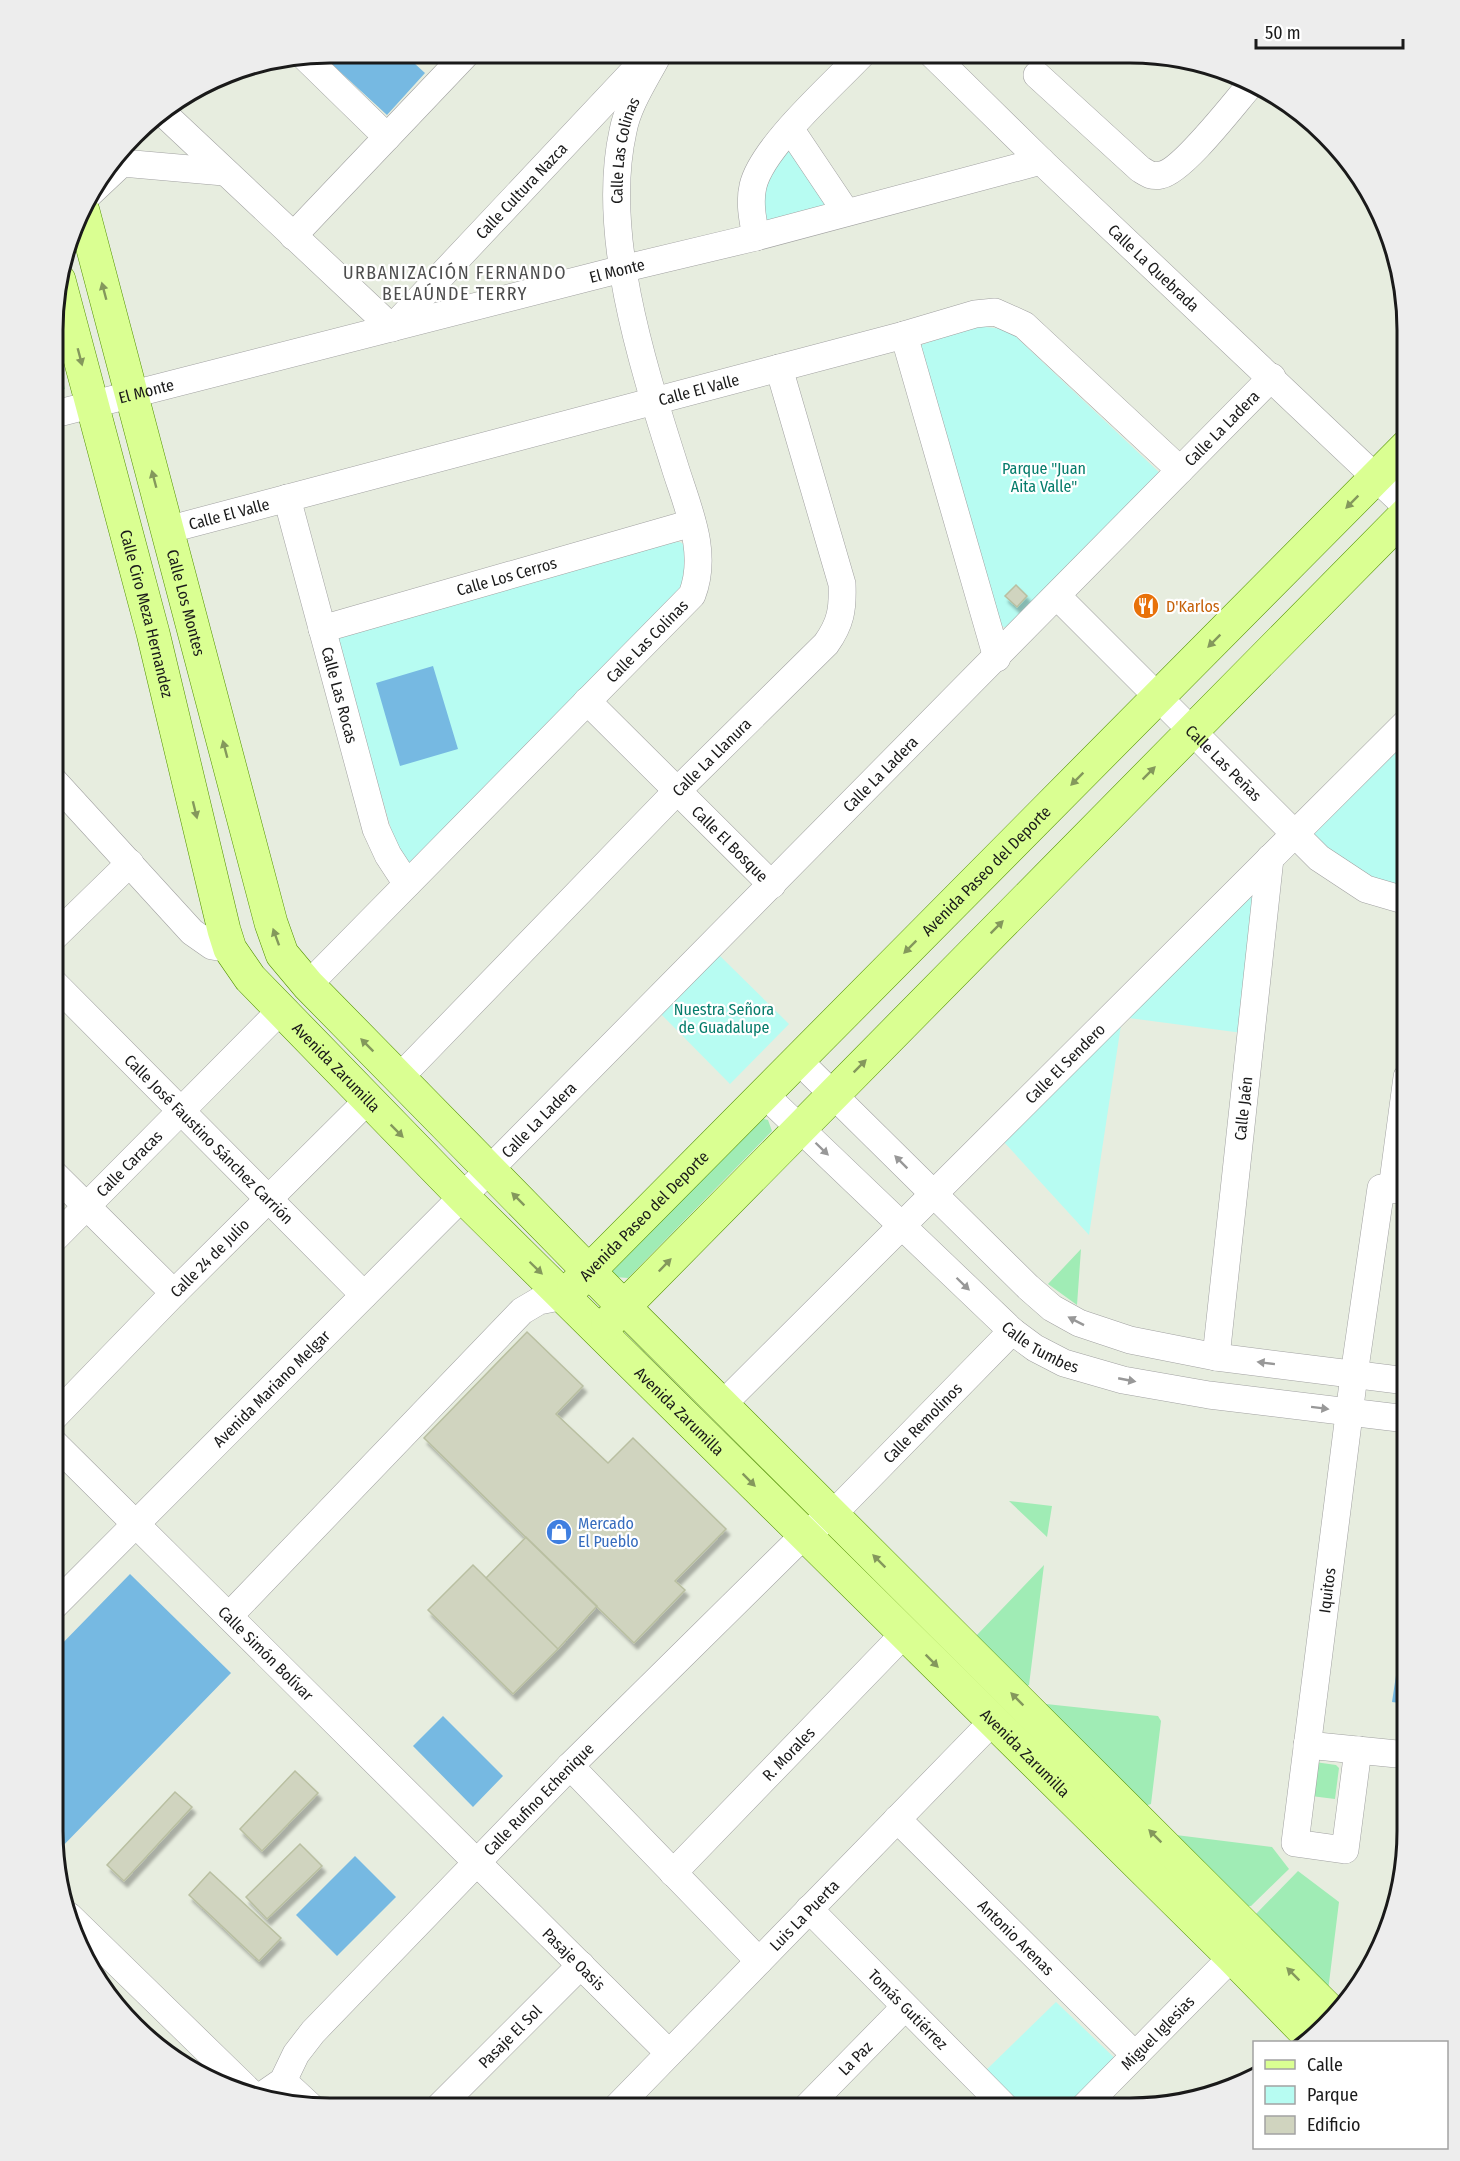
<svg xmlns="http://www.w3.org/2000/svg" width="1460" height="2161" font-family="'Fira Sans Condensed',sans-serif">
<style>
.grass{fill:#a0ecb5}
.park{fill:#b7fcf2}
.pitch{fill:#76b9e2}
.building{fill:#d0d4bf;stroke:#b9bfa1;stroke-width:1.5;filter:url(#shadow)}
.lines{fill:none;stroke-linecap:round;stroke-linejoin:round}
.minor-casing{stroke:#a1a1a1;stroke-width:28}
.major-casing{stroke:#519100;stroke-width:34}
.minor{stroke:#fff;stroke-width:27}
.major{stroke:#daff92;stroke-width:33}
.oneway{fill:#84985c}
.oneway2{fill:#989898}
.labels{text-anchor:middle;stroke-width:4.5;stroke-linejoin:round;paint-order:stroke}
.street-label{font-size:16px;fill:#1a1a1a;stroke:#fff}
.park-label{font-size:16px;fill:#057c6b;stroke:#fff}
.food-label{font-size:16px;fill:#c56008;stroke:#fff;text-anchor:start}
.shop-label{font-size:16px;fill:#366cbe;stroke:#fff;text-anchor:start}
.neighbourhood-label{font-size:18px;letter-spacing:1.5px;fill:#4d4d4d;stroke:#fff}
.rim{fill:none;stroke:#1a1a1a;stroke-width:3}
</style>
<defs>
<filter id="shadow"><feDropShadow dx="3.5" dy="6" stdDeviation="1.5" flood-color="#0004"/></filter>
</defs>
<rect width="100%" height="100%" fill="#e7eddf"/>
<path class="grass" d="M55,347L65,389L55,391Z
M760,1118L768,1120L772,1131L628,1278L615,1277L611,1271Z
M1081,1249L1077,1305L1048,1284Z
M1009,1501L1052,1506L1047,1537Z
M1044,1565L1029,1685L1024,1687L976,1636Z
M1046,1704L1158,1716L1161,1721L1151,1804L1144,1806L1044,1706Z
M1315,1762L1336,1765L1339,1768L1335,1799L1311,1796Z
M1176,1835L1272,1847L1289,1869L1251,1906H1244Z
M1298,1871L1339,1902L1328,1991L1255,1915Z"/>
<path class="park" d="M790,149L836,209L766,230C760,184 762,184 790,149Z
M976,326L1003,329L1013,334L1163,476L1008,629L998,624L921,345Z
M680,542L688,547L682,592L409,865L399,856L335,637L657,543Z
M1407,739V892L1373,885L1308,839Z
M1267,880L1250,1034L1129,1018Z
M718,954L789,1024L730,1084L659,1012Z
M1121,1025L1089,1235L1004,1142Z
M1056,2002L1123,2066L1080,2108H1011L981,2075Z"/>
<path class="pitch" d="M325,53H403L425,73L387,115L323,56Z
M433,666L458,749L400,766L376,683Z
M130,1574L231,1673L57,1852L53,1831V1653Z
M1404,1622H1407V1704L1392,1702Z
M443,1716L503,1776L473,1807L413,1746Z
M355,1856L396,1897L337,1956L296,1915Z"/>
<path class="building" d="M1016,585L1027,596L1017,607L1005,596Z
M527,1332L583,1386L556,1414L608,1463L633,1438L726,1529L675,1581L685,1590L634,1643L424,1438Z
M526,1537L597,1606L558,1649L486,1578Z
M473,1565L558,1649L513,1694L428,1610Z
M295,1771L318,1793L262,1851L240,1829Z
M175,1792L192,1807L124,1881L107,1865Z
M300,1844L322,1866L267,1919L246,1897Z
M210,1872L281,1938L259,1961L189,1895Z"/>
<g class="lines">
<g class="minor-casing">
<g id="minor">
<path id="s1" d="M932,54L1041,161L1407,507"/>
<path d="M305,57L387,137"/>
<path d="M1037,75L1140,169C1148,174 1152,177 1161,175C1183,171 1235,102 1252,83"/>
<path id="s2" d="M162,112L392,328L646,58"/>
<path d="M791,130L846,212"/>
<path d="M88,195L122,163L224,172"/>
<path d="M293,236L467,53"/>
<path d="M756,237C753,221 749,203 753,186C762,147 833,85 862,54"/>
<path d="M904,335L997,658"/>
<path id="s3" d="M55,414L622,269L756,237L1041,161"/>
<path id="s4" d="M287,498L376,829L388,855L407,884"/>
<path id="s5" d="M167,530L904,335L975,314L995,312L1024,325L1180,470"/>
<path id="s6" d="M1057,596L1319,858L1366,889L1407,901"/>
<path id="s7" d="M322,629L692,523"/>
<path id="s8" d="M587,701L772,885"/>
<path d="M54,781L192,932L212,946L230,949"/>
<path d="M54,937L130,863"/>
<path id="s9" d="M54,983L364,1295"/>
<path id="s10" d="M308,985L692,595C709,551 687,507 674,464C643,366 600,234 623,131C628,104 646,78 659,53"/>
<path d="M798,1060L1028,1287L1052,1308L1079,1323L1130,1340L1216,1357L1407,1381"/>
<path id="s11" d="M399,1078L677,791L826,644C841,623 843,609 842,584L779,368"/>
<path id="s12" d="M764,1094L1012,1331L1035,1348L1064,1363L1123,1380L1209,1395L1407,1419"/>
<path d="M54,1174L174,1293"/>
<path d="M1392,1189L1407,1077"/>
<path id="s13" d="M53,1240L281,1010"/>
<path id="s14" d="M1216,1357L1270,858"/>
<path id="s15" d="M722,1405L1407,722"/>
<path id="s16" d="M53,1418L174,1293L367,1101"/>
<path id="s17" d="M53,1442L669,2053"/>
<path id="s18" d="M53,1607L489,1170L1272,377"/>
<path d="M229,1616L522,1311L539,1301L564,1296"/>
<path d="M1307,1745L1407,1755"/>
<path id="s19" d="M1358,1750L1345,1850L1295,1843L1354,1375L1381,1188L1407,1191"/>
<path d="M570,1766L759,1961"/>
<path id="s20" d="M897,1819L1135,2055"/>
<path id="s21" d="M673,1873L905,1633"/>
<path id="s22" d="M809,1909L1006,2108"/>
<path d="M69,1916L254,2096"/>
<path d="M283,2081L310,2106"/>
<path id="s23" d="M260,2097L283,2081L296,2054L313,2032L570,1766L804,1535L832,1515L1012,1331"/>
<path id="s24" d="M439,2107L581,1965"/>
<path id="s25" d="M617,2107L992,1722"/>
<path id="s26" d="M806,2108L905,2007"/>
<path id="s27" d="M1083,2108L1232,1957"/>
</g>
</g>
<g class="major-casing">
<g id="major">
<path id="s28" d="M83,211L271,923L282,954L308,985L624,1307L1334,2015"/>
<path id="s29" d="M59,280L153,633L224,930L230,949L250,978L463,1197L1232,1957L1313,2040"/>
<path id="s30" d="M574,1286L1407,446"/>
<path d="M608,1323L1407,513"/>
</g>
</g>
<use href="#minor" class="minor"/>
<use href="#major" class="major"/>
</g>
<defs><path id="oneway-solid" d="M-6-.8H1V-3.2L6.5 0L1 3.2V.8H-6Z" transform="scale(1.5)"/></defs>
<g class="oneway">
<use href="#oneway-solid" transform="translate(104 291) rotate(-105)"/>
<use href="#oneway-solid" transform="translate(80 357) rotate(75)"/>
<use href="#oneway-solid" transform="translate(154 479) rotate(-105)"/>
<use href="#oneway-solid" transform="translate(1352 502) rotate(135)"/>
<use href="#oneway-solid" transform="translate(1214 641) rotate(135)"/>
<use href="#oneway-solid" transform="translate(225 749) rotate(-105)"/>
<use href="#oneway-solid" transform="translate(1149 773) rotate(-45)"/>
<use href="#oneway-solid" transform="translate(1077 779) rotate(135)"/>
<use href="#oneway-solid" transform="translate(195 810) rotate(76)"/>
<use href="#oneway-solid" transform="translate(997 927) rotate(-45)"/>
<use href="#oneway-solid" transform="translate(276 937) rotate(-110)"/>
<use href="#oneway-solid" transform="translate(910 947) rotate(135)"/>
<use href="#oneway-solid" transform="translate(367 1045) rotate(-135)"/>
<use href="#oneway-solid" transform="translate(860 1066) rotate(-45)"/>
<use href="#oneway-solid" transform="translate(397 1131) rotate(45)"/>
<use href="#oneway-solid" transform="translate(518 1199) rotate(-135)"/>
<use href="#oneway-solid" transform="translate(665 1265) rotate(-46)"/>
<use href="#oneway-solid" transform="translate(536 1268) rotate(44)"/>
<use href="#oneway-solid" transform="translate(749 1480) rotate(45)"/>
<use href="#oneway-solid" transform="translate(879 1561) rotate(-135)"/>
<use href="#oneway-solid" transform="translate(932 1661) rotate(45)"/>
<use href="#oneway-solid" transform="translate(1017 1699) rotate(-135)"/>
<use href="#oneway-solid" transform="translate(1155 1836) rotate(-135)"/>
<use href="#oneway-solid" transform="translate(1293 1974) rotate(-135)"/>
</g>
<g class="oneway2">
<use href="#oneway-solid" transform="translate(822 1149) rotate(44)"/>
<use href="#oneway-solid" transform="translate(901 1162) rotate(-135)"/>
<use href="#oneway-solid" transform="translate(963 1284) rotate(44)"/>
<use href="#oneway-solid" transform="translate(1076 1321) rotate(-153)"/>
<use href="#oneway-solid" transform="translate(1266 1363) rotate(-173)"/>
<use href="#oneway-solid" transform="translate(1127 1380) rotate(11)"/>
<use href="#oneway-solid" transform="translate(1320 1408) rotate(7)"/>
</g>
<defs>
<g id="restaurant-disc" transform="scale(1.35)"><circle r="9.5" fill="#e8710a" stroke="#fff"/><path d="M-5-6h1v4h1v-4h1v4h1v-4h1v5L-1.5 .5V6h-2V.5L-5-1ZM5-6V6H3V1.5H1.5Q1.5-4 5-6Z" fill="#fff"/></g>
<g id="shop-disc" transform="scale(1.35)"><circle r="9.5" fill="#3f7fe0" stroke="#fff"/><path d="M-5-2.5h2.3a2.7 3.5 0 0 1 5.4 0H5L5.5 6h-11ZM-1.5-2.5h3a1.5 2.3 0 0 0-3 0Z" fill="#fff"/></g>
</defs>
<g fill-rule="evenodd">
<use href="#restaurant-disc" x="1146" y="606"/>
<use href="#shop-disc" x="559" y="1532"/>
</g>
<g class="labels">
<g class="street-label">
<text dy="6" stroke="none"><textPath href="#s10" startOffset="1004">Calle Las Colinas</textPath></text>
<text dy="6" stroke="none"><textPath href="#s2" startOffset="504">Calle Cultura Nazca</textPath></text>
<text dy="6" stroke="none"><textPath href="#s1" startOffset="308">Calle La Quebrada</textPath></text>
<text dy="6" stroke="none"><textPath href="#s3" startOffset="580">El Monte</textPath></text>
<text dy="6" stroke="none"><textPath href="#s5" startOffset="550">Calle El Valle</textPath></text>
<text dy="6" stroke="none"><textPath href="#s3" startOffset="94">El Monte</textPath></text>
<text dy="6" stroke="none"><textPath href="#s18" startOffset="1660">Calle La Ladera</textPath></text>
<text dy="6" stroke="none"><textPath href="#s5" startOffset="64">Calle El Valle</textPath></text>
<text dy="6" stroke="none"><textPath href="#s7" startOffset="192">Calle Los Cerros</textPath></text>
<text dy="6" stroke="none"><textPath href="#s28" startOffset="405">Calle Los Montes</textPath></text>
<text dy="6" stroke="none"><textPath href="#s29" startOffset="345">Calle Ciro Meza Hernandez</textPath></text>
<text dy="6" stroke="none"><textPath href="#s10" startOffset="483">Calle Las Colinas</textPath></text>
<text dy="6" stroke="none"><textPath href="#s4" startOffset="204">Calle Las Rocas</textPath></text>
<text dy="6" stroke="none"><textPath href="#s11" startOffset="448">Calle La Llanura</textPath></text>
<text dy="6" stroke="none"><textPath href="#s6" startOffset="236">Calle Las Peñas</textPath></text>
<text dy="6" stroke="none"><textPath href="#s18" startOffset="1174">Calle La Ladera</textPath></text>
<text dy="6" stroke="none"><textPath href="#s8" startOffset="202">Calle El Bosque</textPath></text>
<text dy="6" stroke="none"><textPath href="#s30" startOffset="585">Avenida Paseo del Deporte</textPath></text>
<text dy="6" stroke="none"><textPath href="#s15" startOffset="484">Calle El Sendero</textPath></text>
<text dy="6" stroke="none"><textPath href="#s29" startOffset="850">Avenida Zarumilla</textPath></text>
<text dy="6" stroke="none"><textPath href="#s14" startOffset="250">Calle Jaén</textPath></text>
<text dy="6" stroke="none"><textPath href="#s18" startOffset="688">Calle La Ladera</textPath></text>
<text dy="6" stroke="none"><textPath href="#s9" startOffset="220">Calle José Faustino Sánchez Carrión</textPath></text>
<text dy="6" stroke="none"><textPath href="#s13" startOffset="108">Calle Caracas</textPath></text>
<text dy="6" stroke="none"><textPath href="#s30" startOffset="99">Avenida Paseo del Deporte</textPath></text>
<text dy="6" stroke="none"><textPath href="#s16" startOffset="224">Calle 24 de Julio</textPath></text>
<text dy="6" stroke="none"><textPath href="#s12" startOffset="376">Calle Tumbes</textPath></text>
<text dy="6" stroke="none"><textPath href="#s18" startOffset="309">Avenida Mariano Melgar</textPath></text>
<text dy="6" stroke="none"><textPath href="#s29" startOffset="1336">Avenida Zarumilla</textPath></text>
<text dy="6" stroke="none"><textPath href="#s23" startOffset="948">Calle Remolinos</textPath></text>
<text dy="6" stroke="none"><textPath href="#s19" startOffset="406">Iquitos</textPath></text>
<text dy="6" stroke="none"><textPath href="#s17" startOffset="300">Calle Simón Bolívar</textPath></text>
<text dy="6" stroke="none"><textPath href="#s21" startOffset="166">R. Morales</textPath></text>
<text dy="6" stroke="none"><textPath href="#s29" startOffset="1822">Avenida Zarumilla</textPath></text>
<text dy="6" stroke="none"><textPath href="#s23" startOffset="410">Calle Rufino Echenique</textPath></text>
<text dy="6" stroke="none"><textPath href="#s25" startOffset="268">Luis La Puerta</textPath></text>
<text dy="6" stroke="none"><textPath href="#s20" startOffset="168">Antonio Arenas</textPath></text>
<text dy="6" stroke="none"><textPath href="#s17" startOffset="734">Pasaje Oasis</textPath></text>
<text dy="6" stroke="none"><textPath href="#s22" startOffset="141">Tomás Gutiérrez</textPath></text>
<text dy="6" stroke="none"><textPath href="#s27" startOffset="106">Miguel Iglesias</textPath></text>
<text dy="6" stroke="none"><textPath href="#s24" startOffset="100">Pasaje El Sol</textPath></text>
<text dy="6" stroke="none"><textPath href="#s26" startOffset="70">La Paz</textPath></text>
</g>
<g class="park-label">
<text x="1044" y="474">Parque "Juan<tspan x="1044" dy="18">Aita Valle"</tspan></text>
<text x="724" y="1015">Nuestra Señora<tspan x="724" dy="18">de Guadalupe</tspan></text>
</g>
<g class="food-label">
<text x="1166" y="612">D'Karlos</text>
</g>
<g class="shop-label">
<text x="578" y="1529">Mercado<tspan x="578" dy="18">El Pueblo</tspan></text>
</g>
<g class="neighbourhood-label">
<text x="455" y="279">URBANIZACIÓN FERNANDO<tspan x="455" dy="21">BELAÚNDE TERRY</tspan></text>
</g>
</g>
<path d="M0 0H1460V2161H0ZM330 63H1130A267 267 0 0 1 1397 330V1831A267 267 0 0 1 1130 2098H330A267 267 0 0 1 63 1831V330A267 267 0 0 1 330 63Z" fill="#ededed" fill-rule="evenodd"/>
<path class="rim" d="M330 63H1130A267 267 0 0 1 1397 330V1831A267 267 0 0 1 1130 2098H330A267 267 0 0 1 63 1831V330A267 267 0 0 1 330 63Z"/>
<rect x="1253" y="2041" width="195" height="108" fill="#ffffff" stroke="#a3a3a3" stroke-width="1.5"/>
<rect x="1265" y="2060" width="30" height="9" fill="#daff92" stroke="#a3a3a3" stroke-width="1.5"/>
<text x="1307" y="2071" font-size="18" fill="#1a1a1a">Calle</text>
<rect x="1265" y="2086" width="30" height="18" fill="#b7fcf2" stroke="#a3a3a3" stroke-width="1.5"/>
<text x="1307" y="2101" font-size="18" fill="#1a1a1a">Parque</text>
<rect x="1265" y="2116" width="30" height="18" fill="#d0d4bf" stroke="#a3a3a3" stroke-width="1.5"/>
<text x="1307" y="2131" font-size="18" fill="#1a1a1a">Edificio</text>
<path d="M1256 39v9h147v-9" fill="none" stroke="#1a1a1a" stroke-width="3"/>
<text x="1265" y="39" font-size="18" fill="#1a1a1a" stroke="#ffffff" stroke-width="4.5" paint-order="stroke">50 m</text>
</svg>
